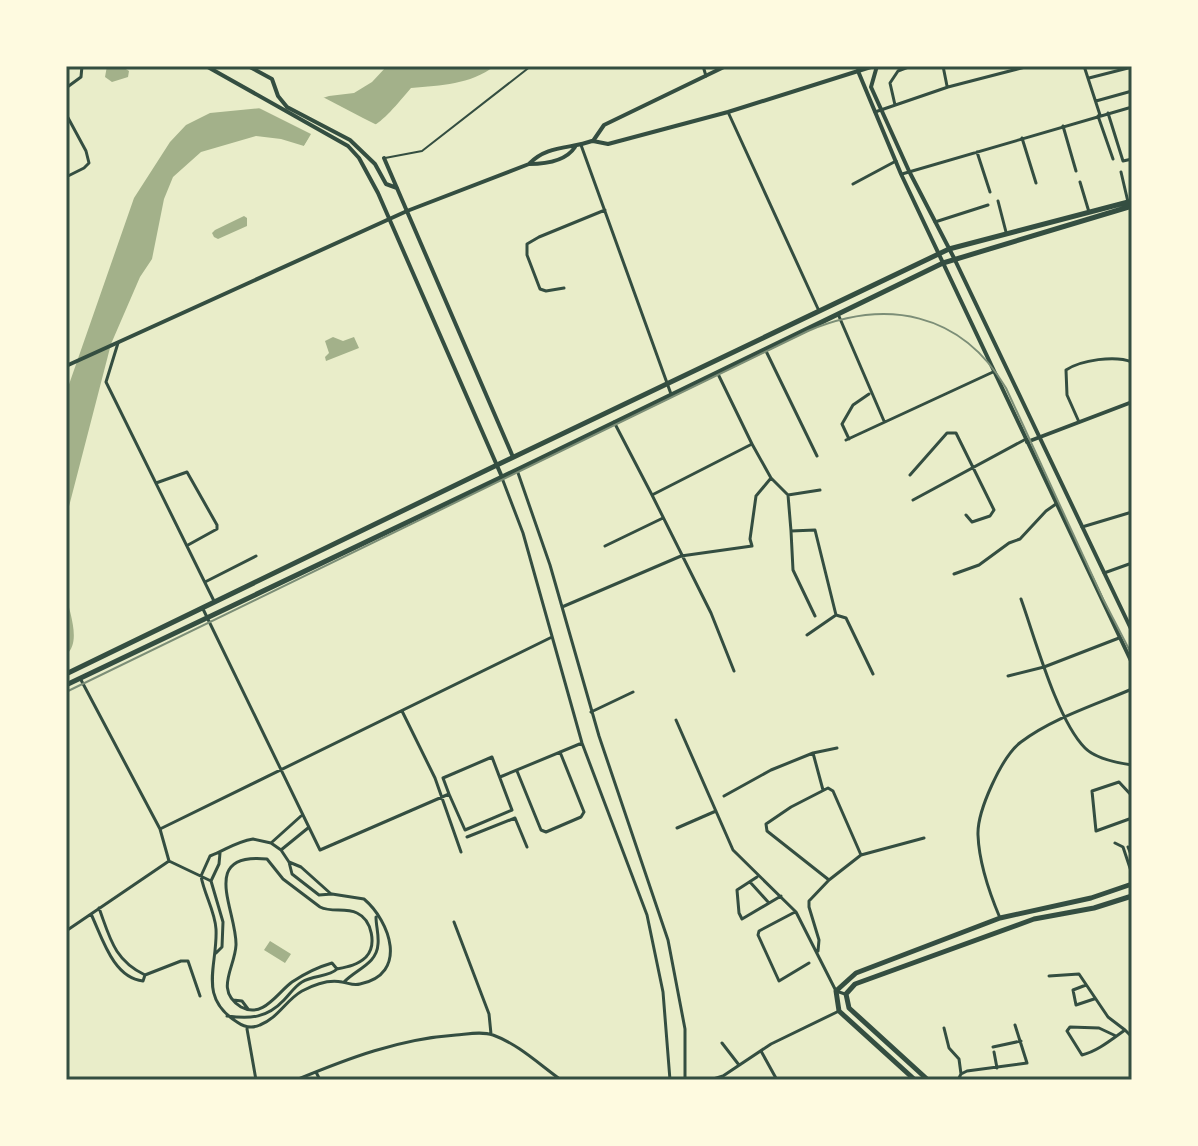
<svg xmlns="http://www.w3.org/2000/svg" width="1198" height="1146" font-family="'Space Grotesk',sans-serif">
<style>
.water{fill:#a3b18a}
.pier{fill:#e9edc9}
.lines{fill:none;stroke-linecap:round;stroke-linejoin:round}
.service{stroke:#344e41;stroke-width:2}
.minor{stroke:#344e41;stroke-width:3}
.tertiary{stroke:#344e41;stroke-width:4}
.secondary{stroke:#344e41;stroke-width:4}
.primary{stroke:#344e41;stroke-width:5}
.rail{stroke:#7c8e77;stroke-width:2}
.neatline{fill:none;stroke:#344e41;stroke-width:3}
</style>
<rect width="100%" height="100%" fill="#e9edc9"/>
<path class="water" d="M107,66H121L129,71L128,77L112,82L105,77Z
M387,66H495C469,85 442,85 411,88C374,132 368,137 310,137L304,146L281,139L256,136L201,152L173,177L164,199L152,259L140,277L111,344L66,518V393L134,198L170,142L186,125L210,113L304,104L329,96L354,93L372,82Z
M244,216L247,218V226L218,239L214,237L212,233L215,230Z
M333,337L343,341L354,337L359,348L326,361L325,357L329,353L325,341Z
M66,594C69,612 82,642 66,655Z
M270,941L291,954L285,963L264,950Z"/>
<path class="pier" d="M319,95L363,118L381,127L353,141L330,145L312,141L308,148L304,146L311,134L253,105L304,100Z"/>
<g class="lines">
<path class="service" d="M385,158L422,151L531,66"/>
<path class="minor" d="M703,66L706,76
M943,66L947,86
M1084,66L1100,115
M1089,78L1132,67
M66,88L81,77L82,66
M1096,101L1132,91
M895,105L890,83L898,71L911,66
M728,112L819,311
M875,112L948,87L1029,66
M1108,113L1123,161L1132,159
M66,114L86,151L89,163L84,168L66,177
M1098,116L1113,159
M1063,126L1076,171
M1022,138L1036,183
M581,145L671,394
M977,152L990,192
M1121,172L1128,202
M902,174L1132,107
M1080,182L1089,212
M853,184L896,161
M998,201L1006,232
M935,222L988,205
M564,288L546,291L540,289L527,255V244L539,237L605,210
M838,314L884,421
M118,343L106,382L214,601
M765,349L817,456
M614,422L652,495L752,444L718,374
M1079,422L1067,395L1066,370C1081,360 1115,355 1132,362
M849,439L842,424L853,405L869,394
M846,440L993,372
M752,444L771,478L788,495L791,531L815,530L836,615L846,618L873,674
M517,470L550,565L599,736L668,940L685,1029V1080
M910,475L947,433H956L994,510L990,516L972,522L966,515
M502,478L523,533L582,743L647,915L663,992L670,1080
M156,483L187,472L217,525V529L188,545
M652,495L711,613L734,671
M788,495L820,490
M913,500L1026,439
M1082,527L1132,512
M791,531L793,570L815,616
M605,546L663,518
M1104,573L1132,563
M954,574L979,565L1009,543L1020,539L1046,511L1056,504
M205,582L256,556
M1021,599C1035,638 1057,720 1085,748C1096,759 1118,763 1132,765
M562,607L681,556L752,546L750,539L756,496L771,478
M203,609L320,850L449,794L443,778L492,757L512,810L465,830L449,794
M807,635L836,615
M1008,676L1044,667L1119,638
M402,711L435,778L461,852
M591,712L633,692
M676,720L733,850L796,912L836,991L845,994
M813,753L837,748
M517,771L541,830L546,832L581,817L584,812L560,752
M500,777L582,743
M724,796L771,770L813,753L823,790
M1132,796L1119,782L1092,791L1096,831L1132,818
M677,828L716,811
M160,829L552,637
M467,837L515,818L527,847
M253,839L271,843L281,850L289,862L292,874L319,895L332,894L364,899C390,921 409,974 360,984C353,986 349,983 342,982C328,979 315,984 302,991C286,1000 278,1018 260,1025C251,1029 244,1027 237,1022C197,997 218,965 216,929C215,911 204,894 201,876L210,856C226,850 235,842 253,839Z
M271,843L301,816
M1115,843L1123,847L1132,874
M1128,847L1132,857
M281,850L308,828
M169,861L211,881
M289,862L301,867L330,893
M757,877L737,890L739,913L742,919L781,896
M829,880L767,831L766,824L791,807L828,788L833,791L861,855
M750,882L769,903
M795,912L759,931L758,935L779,981L809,963
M91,914C102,937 113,978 143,981L145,975C114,960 110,938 99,908
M1000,918C989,892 979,862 978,835C977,811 1002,756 1021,742C1053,718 1095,705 1132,689
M454,922L489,1014L491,1034
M66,931L169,861L160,829L80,678
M818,951L819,940L809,907V901L829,880L861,855L924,838
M216,953L222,947L223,922L211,881L219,864L220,853
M145,975L181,961H188L200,996
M1049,976L1079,974L1108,1017L1125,1030
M344,982C356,969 377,964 378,944C379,935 376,926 376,917
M1086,985L1073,990L1076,1005L1094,999
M233,1000L242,1001L248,1009
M227,1016C251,1019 267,1018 284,1000C290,994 295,986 302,982C313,975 329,977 337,969L332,963C318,967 304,974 292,982C277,993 263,1019 241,1007C214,990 235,968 236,945C237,911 198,852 267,859L283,879L320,907C332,913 345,907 357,913C372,920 377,945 366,957C358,965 347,967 337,969
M944,1028L949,1048L959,1059L961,1074
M247,1029L256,1080
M1116,1036L1099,1028L1070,1027L1067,1031L1082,1055C1098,1051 1112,1039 1125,1030L1132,1037
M722,1043L739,1065
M993,1047L1021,1041
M761,1051L777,1080
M994,1052L997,1068
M316,1072L320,1080
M296,1080C349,1058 399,1039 456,1035C468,1034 482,1031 493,1035C518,1044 540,1065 561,1080
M710,1080L723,1076L771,1044L839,1011
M958,1080L961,1074L967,1071L1027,1063L1015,1025"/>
<path class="tertiary" d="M593,141L608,144L728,112L874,66
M593,141L604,125L726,66
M529,164C547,145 570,149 592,141
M66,366L407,211L529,164C545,164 566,161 575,147
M1027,442L1132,402"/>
<path class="secondary" d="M206,66L348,146L359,158L378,193L502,477
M248,66L272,79L278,96L287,107L350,140L375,164L386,184L397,188
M860,66L858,71L901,174L1132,663
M877,66L871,87L909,171L954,258L1132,631
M384,158L513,457"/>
<path class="primary" d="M66,674L497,465L949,249L1132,201
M66,685L517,470L943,263L1132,206
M915,1080L839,1011L836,991L856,973L1000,918L1091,898L1132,884
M928,1080L849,1008L846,994L855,984L1034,919L1094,908L1132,896"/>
<path class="rail" d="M66,692L808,331C886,298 961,312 1006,388L1103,599L1132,655"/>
</g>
<rect width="1198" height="1146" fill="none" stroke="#fefae0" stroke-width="136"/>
<rect x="68" y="68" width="1062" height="1010" class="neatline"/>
</svg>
